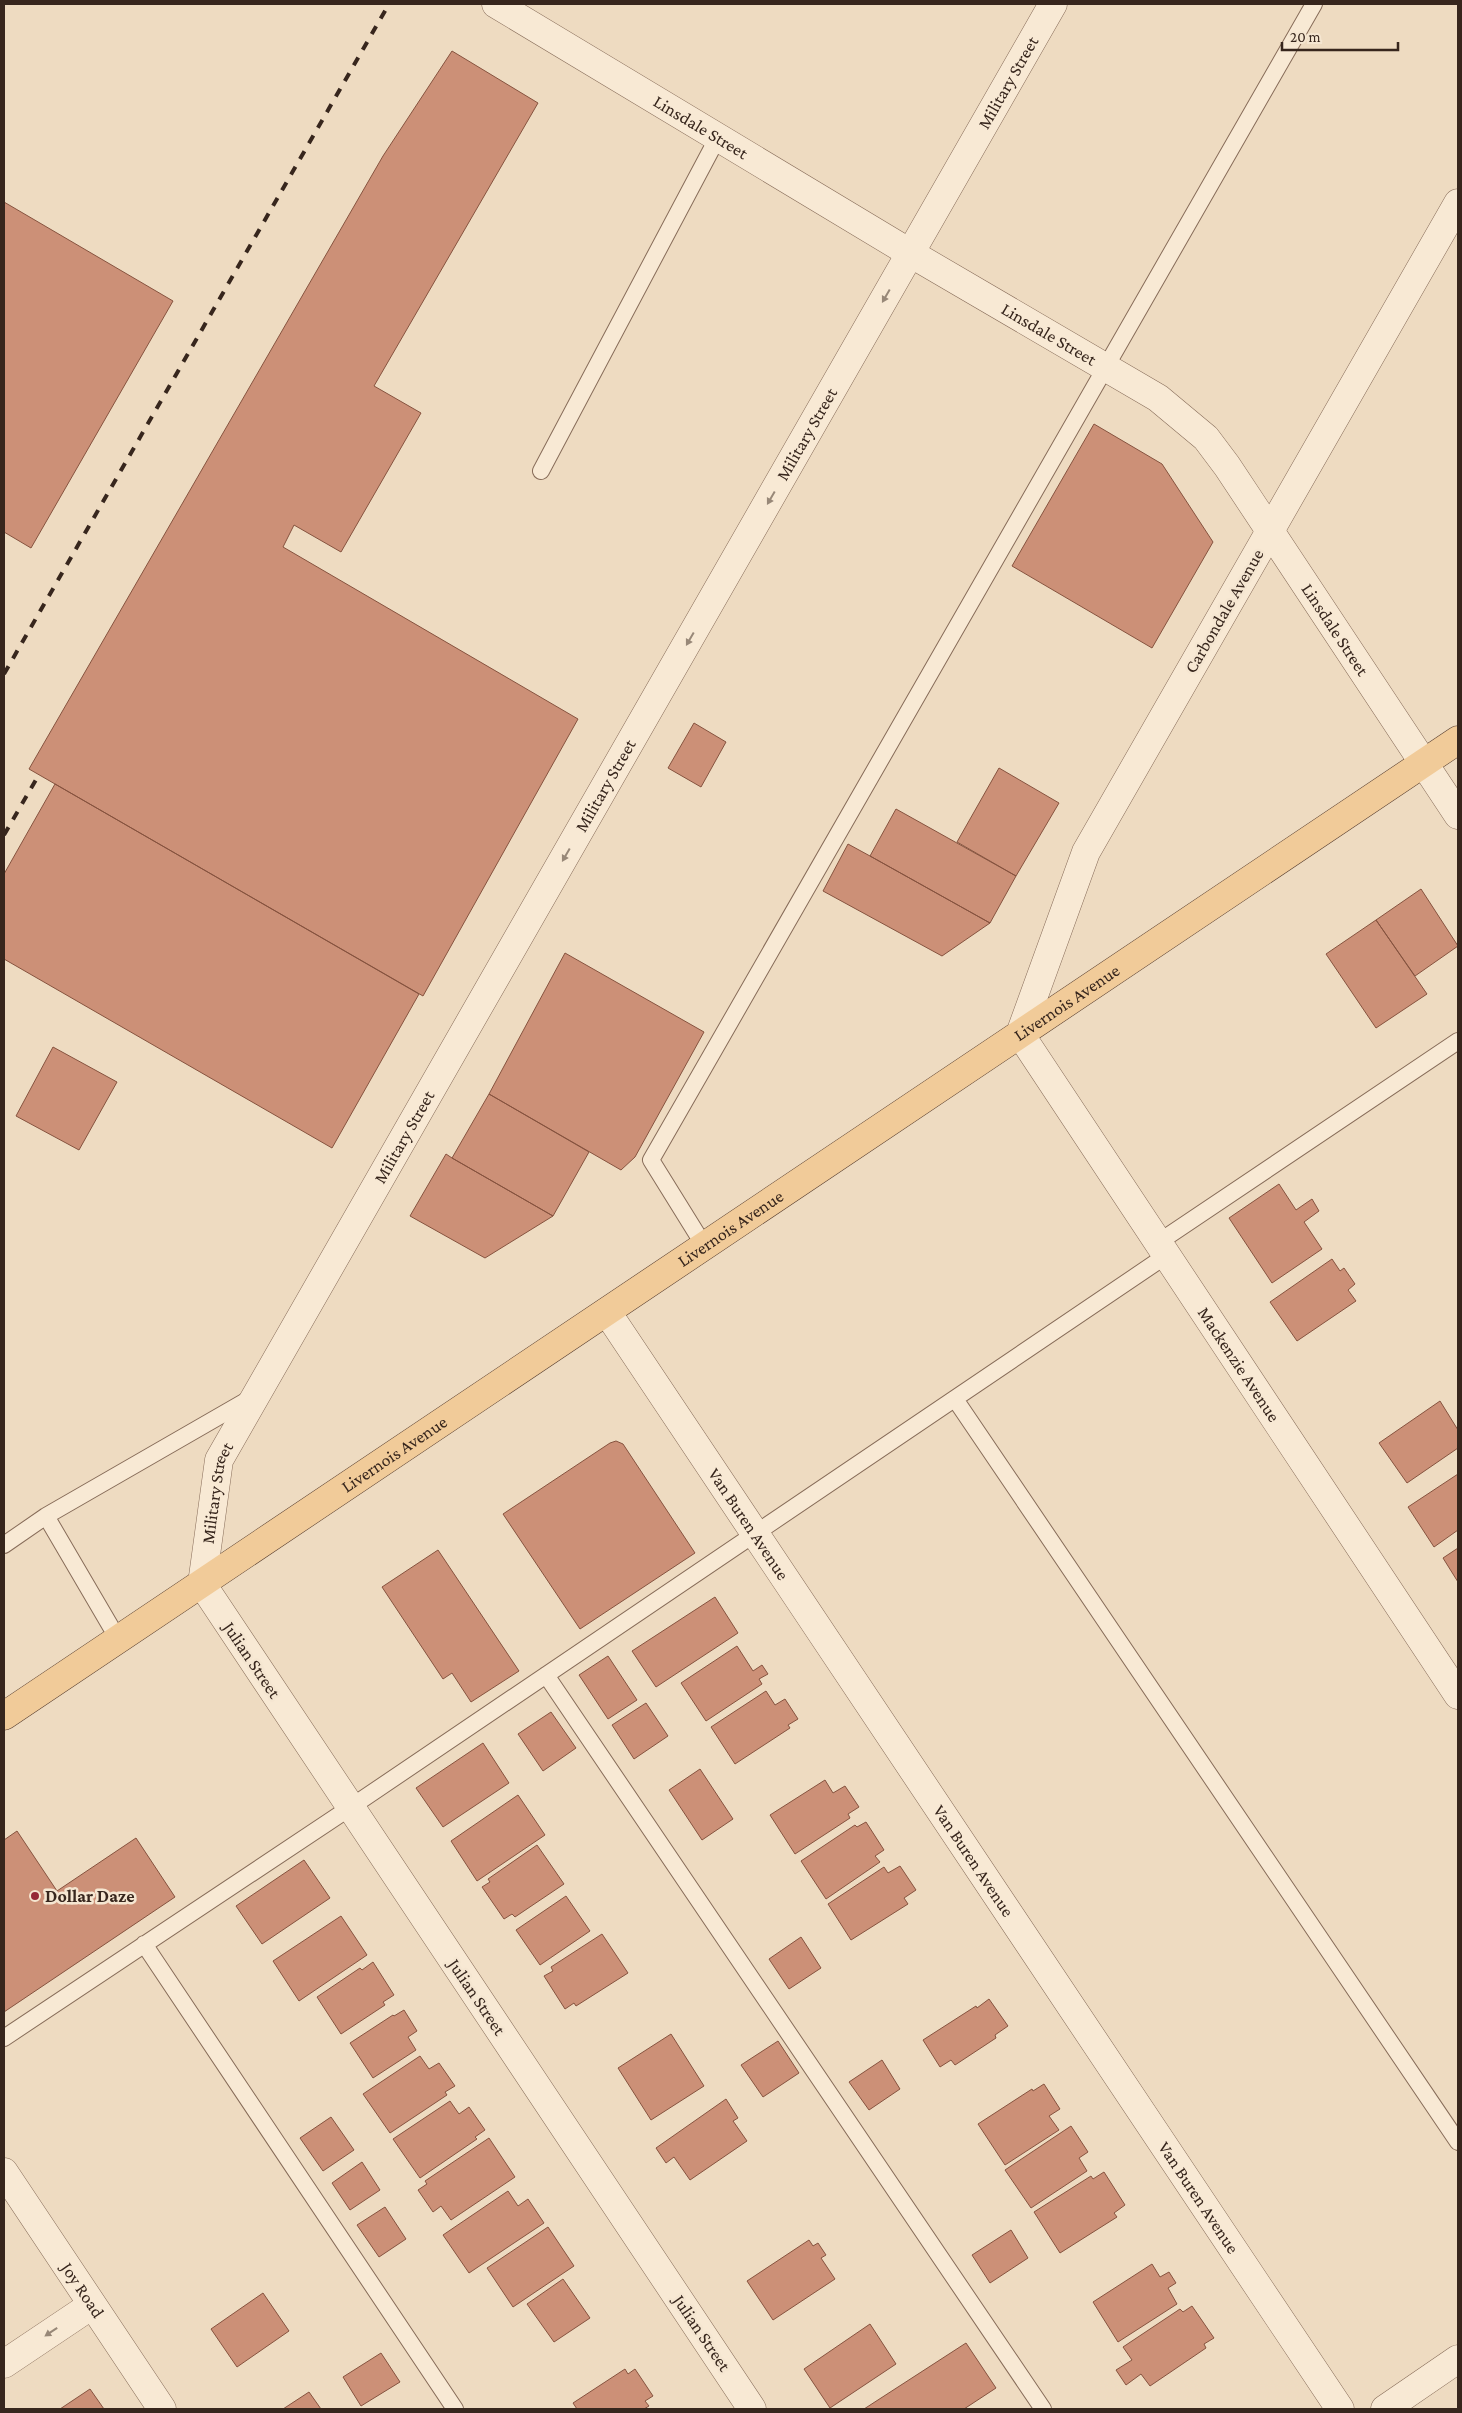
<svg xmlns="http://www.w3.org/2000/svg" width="1462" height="2413" font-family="'Crimson Pro',serif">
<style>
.building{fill:#cc9077;stroke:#86533f}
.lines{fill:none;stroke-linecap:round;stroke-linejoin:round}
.service-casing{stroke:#876c59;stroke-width:18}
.minor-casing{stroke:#876c59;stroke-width:29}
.tertiary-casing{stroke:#876c59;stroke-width:29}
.primary-casing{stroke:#553b2d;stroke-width:29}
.service{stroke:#f8e9d4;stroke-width:16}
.minor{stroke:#f8e9d4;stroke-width:28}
.tertiary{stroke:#f8e9d4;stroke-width:28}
.primary{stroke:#f1cb99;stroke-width:28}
.rail{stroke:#37261d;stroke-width:4;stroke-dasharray:9 9;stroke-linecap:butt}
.oneway{fill:#988878}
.poi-dot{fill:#962937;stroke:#f5e6d1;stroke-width:2}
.labels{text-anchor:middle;stroke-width:5;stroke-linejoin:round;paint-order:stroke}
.street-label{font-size:18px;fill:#37261d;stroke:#f5e6d1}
.poi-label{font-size:18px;font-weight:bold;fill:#37261d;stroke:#f5e6d1;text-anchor:start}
</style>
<rect width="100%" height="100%" fill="#eedbc1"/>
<path class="building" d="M452,51L538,103L374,386L421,413L341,552L294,525L283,547L578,719L423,996L29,769L383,156Z
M4,202L173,301L31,548L4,532Z
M1094,424L1162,464L1213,542L1152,648L1012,566Z
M694,723L726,742L701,787L668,768Z
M999,768L1059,803L1016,876L957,842Z
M55,784L419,994L332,1148L4,959V874Z
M896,809L1016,876L990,923L870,856Z
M848,844L870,856L990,923L942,956L823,891Z
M1421,889L1458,946L1415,976L1376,920Z
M1376,920L1427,994L1376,1028L1326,954Z
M565,953L704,1032L635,1157L621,1170L489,1094Z
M53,1047L117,1082L79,1150L16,1116Z
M489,1094L589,1152L553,1216L452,1158Z
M446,1154L452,1158L553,1216L485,1258L410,1216Z
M1279,1184L1296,1210L1312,1199L1319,1211L1304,1222L1322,1249L1272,1283L1229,1218Z
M1332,1259L1340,1271L1344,1268L1355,1284L1348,1290L1356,1301L1297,1341L1270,1302Z
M1440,1401L1458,1430V1448L1407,1483L1379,1443Z
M616,1441L623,1444L695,1553L580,1629L503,1514L610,1443Z
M1458,1474V1530L1434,1547L1408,1507Z
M1458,1548V1582L1443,1558Z
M438,1550L519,1671L471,1702L452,1673L443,1679L382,1587Z
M715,1597L738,1633L656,1687L632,1651Z
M737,1646L753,1671L762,1665L768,1674L759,1679L762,1684L706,1721L681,1683Z
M608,1656L637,1700L608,1719L579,1675Z
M766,1691L775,1705L785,1699L798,1719L788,1725L790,1728L735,1764L711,1727Z
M646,1703L668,1736L634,1759L612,1725Z
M551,1712L576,1748L543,1771L518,1734Z
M483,1743L509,1783L443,1827L416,1788Z
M700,1769L733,1819L702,1840L669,1790Z
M825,1780L833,1793L845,1786L859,1807L848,1814L850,1818L795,1854L770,1815Z
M518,1795L545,1835L477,1881L451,1841Z
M866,1822L884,1850L875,1856L880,1862L826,1899L801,1861L855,1825L857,1827Z
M17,1831L57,1891L136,1838L175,1897L4,2012V1840Z
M537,1845L564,1884L515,1917L512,1914L504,1919L482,1887L490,1882L488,1879Z
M304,1860L330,1898L262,1944L236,1906Z
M900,1866L916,1890L904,1898L908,1904L851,1940L828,1904L884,1867L888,1873Z
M566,1896L590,1931L540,1965L516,1930Z
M341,1916L367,1955L299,2001L273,1961Z
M602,1934L628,1973L576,2006L574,2003L565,2009L544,1976L553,1971L551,1967Z
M801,1937L821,1968L789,1989L769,1959Z
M373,1962L394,1995L383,2002L385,2005L341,2034L317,1997L360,1968L362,1970Z
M989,1999L1008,2026L995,2035L996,2038L955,2065L951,2060L940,2067L923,2040L976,2006L977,2008Z
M404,2010L417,2031L408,2037L416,2050L373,2078L350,2043L393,2015L394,2016Z
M671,2034L704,2086L651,2120L618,2068Z
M778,2041L799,2073L763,2097L741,2065Z
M420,2056L429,2069L439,2063L455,2086L445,2092L447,2095L390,2133L363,2094Z
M882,2060L900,2089L869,2110L849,2082Z
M1044,2084L1060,2109L1049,2116L1059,2130L1005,2165L978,2124L1032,2089L1033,2091Z
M726,2099L738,2118L733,2121L747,2141L690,2180L674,2157L666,2163L656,2148Z
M450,2101L459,2114L469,2107L485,2130L475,2137L477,2139L420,2178L393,2139Z
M331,2117L354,2150L323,2171L300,2138Z
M1071,2126L1088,2152L1079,2158L1087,2171L1031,2208L1005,2170Z
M489,2138L515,2177L451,2220L441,2206L433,2212L418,2190L427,2184L425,2181Z
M362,2162L380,2190L350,2210L332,2183Z
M1104,2172L1125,2205L1114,2213L1117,2217L1060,2253L1034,2212L1091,2176L1093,2179Z
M508,2191L518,2206L528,2199L544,2223L469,2273L443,2235Z
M385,2207L406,2239L379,2257L357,2225Z
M548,2227L574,2266L513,2307L487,2268Z
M1011,2230L1028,2258L990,2283L972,2255Z
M809,2240L813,2246L818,2243L826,2255L821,2258L835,2279L773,2320L747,2281Z
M1152,2264L1160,2277L1169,2272L1176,2283L1168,2288L1177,2304L1118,2342L1093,2302Z
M563,2279L590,2318L554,2342L527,2304Z
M263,2293L289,2331L237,2367L211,2329Z
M1192,2306L1214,2338L1204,2344L1206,2348L1150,2386L1141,2374L1126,2385L1116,2370L1132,2360L1123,2347L1180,2309L1183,2312Z
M870,2324L896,2364L830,2408L804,2369Z
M966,2343L996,2388L964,2409H864Z
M381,2353L400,2382L361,2406L343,2377Z
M625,2369L628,2374L635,2369L653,2396L645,2401L649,2406L644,2409H577L573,2403Z
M90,2389L104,2409H60Z
M309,2392L321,2409H283Z"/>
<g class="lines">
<g class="service-casing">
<path id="service" d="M541,471L718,137
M1159,1242L1458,1041
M705,1247L651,1160L1314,4
M955,1399L1458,2142
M46,1516L118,1639
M4,1545L46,1516L251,1398
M546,1675L1043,2409
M144,1944L455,2409
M4,2038L351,1807L1167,1255"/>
</g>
<g class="minor-casing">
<g id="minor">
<path id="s1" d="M496,4L910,253L1158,398L1206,438L1227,466L1458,815"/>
<path id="s2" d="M1458,203L1086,852L1020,1034L1458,1695"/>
<path id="s3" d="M607,1312L1340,2409"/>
<path d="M4,2364L92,2305"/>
<path id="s4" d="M752,2409L202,1584L219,1460L1053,4"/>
<path d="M1385,2409L1458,2359"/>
</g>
</g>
<g class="tertiary-casing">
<g id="tertiary">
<path id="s5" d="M4,2172L162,2409"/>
</g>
</g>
<g class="primary-casing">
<g id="primary">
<path id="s6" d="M4,1716L1458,740"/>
</g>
</g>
<use href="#service" class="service"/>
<use href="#minor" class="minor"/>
<use href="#tertiary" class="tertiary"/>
<use href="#primary" class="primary"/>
<path class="rail" d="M4,674L389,4
M4,835L37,778"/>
</g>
<defs><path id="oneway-solid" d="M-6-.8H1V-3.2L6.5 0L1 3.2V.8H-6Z" transform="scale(1.25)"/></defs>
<g class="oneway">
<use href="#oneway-solid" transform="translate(886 296) rotate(120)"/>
<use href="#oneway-solid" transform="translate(771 498) rotate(120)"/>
<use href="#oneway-solid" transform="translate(690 639) rotate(120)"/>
<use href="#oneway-solid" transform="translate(566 855) rotate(120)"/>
<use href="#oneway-solid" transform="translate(51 2332) rotate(146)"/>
</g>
<circle class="poi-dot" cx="35" cy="1896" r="5"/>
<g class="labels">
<g class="street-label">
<text dy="6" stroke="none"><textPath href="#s4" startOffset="2704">Military Street</textPath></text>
<text dy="6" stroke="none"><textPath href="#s1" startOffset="239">Linsdale Street</textPath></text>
<text dy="6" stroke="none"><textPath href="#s1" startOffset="644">Linsdale Street</textPath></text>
<text dy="6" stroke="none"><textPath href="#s4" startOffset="2299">Military Street</textPath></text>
<text transform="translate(1224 611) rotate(-60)" y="6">Carbondale Avenue</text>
<text dy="6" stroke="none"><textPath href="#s1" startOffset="1064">Linsdale Street</textPath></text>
<text dy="6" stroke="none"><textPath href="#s4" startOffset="1894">Military Street</textPath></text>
<text dy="6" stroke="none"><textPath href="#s6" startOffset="1280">Livernois Avenue</textPath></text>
<text dy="6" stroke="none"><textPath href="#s4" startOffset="1489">Military Street</textPath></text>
<text dy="6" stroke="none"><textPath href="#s6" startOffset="875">Livernois Avenue</textPath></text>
<text dy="6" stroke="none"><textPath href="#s2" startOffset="1338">Mackenzie Avenue</textPath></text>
<text dy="6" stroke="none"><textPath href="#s6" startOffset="470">Livernois Avenue</textPath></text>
<text dy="6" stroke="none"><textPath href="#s4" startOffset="1084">Military Street</textPath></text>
<text dy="6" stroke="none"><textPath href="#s3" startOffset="255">Van Buren Avenue</textPath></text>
<text transform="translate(252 1660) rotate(56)" y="6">Julian Street</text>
<text dy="6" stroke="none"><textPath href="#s3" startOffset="660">Van Buren Avenue</textPath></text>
<text transform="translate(477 1997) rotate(56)" y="6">Julian Street</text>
<text dy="6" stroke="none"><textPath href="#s3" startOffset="1065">Van Buren Avenue</textPath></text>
<text dy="6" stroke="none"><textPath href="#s5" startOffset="142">Joy Road</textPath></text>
<text transform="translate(702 2333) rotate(56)" y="6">Julian Street</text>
</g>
<g class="poi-label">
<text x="45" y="1902">Dollar Daze</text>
</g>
</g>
<rect width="1462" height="2413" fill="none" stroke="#37261d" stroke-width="10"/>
<path d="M1282 42v8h116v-8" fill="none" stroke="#37261d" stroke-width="2.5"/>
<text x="1290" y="42" font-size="15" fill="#37261d" stroke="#f5e6d1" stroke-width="4" paint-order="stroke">20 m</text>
</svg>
